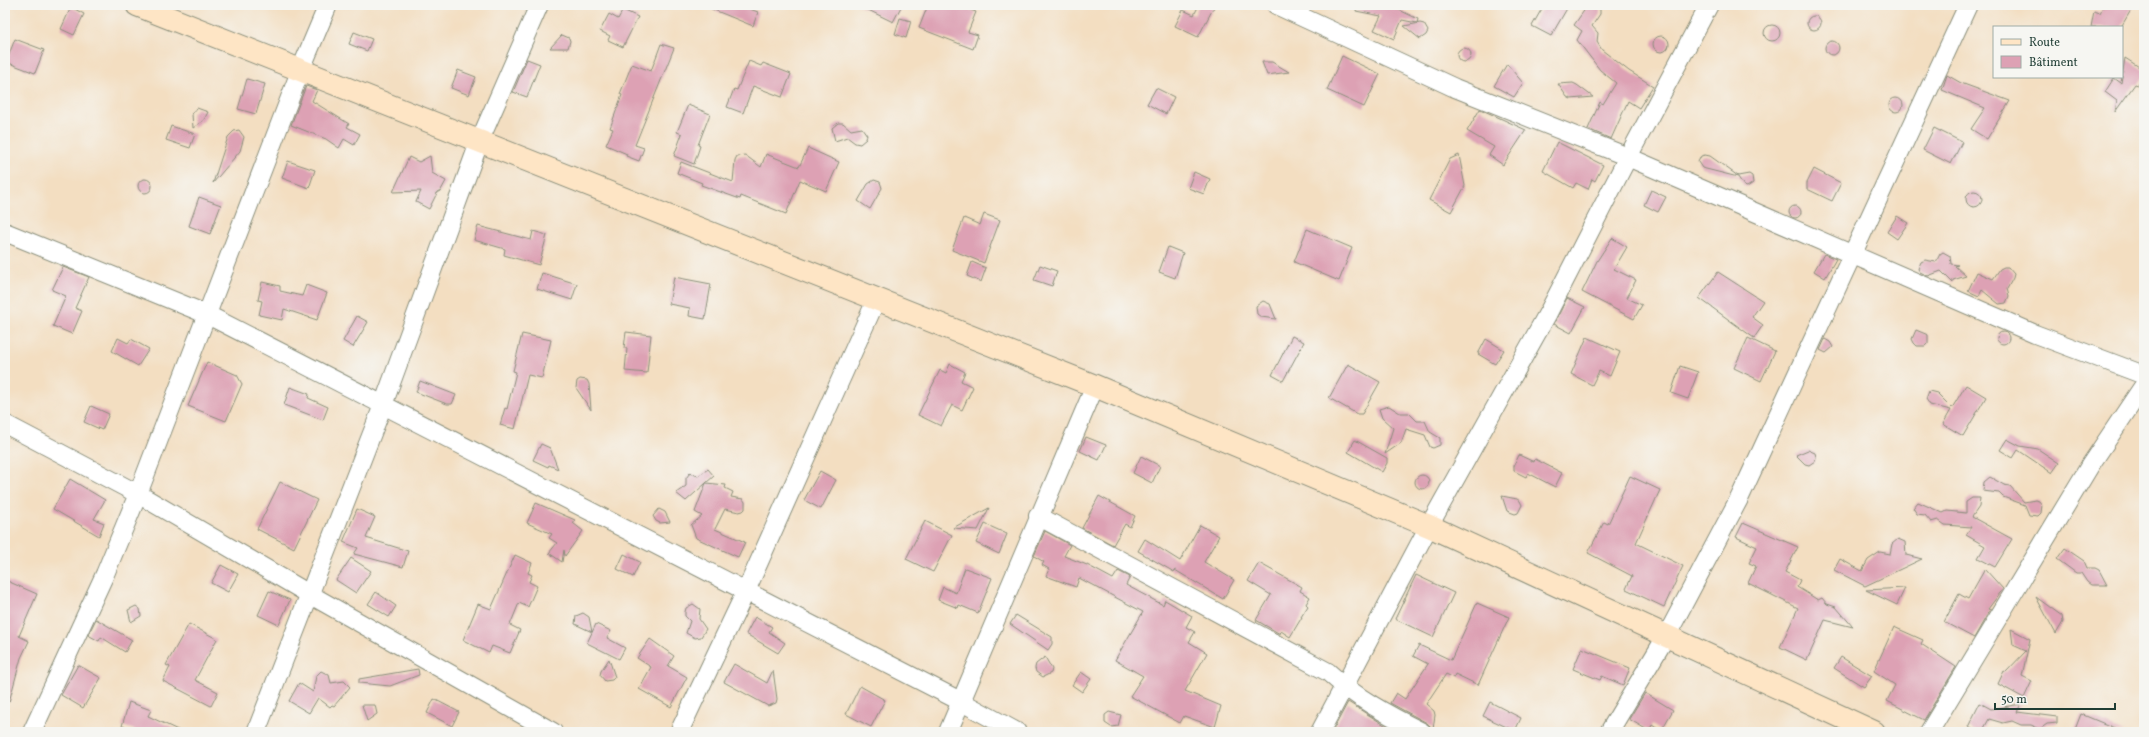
<svg xmlns="http://www.w3.org/2000/svg" width="2149" height="737" font-family="Vollkorn,serif">
<style>
.building{fill:#dda1b4}
.lines{fill:none;stroke-linecap:round;stroke-linejoin:round}
.minor-casing{stroke:#898e7a;stroke-width:20}
.secondary-casing{stroke:#898e7a;stroke-width:24}
.minor{stroke:#fff;stroke-width:18}
.secondary{stroke:#fee5c5;stroke-width:22}
</style>
<rect width="100%" height="100%" fill="#f6f6f2"/>
<filter id="ink" filterUnits="userSpaceOnUse"><feTurbulence type="fractalNoise" baseFrequency=".025" numOctaves="2"/><feDisplacementMap in="SourceGraphic" scale="8" xChannelSelector="R" yChannelSelector="G"/><feConvolveMatrix kernelMatrix="1 2 1 2 8 2 1 2 1" color-interpolation-filters="sRGB"/></filter>
<filter id="wash" filterUnits="userSpaceOnUse"><feTurbulence type="fractalNoise" baseFrequency=".012" numOctaves="4" result="noise"/><feDisplacementMap in="SourceGraphic" scale="16" xChannelSelector="R" yChannelSelector="G"/><feGaussianBlur stdDeviation="0.9" result="paint"/><feColorMatrix in="noise" values="0 0 0 0 0 0 0 0 0 0 0 0 0 0 0 0 0 1.4 0 .05"/><feComposite in="paint" operator="in"/></filter>
<g filter="url(#wash)">
<rect width="100%" height="100%" fill="#f3dec1"/>
<g id="blocks">
<path class="building" d="M702,5H739L758,12L753,26Z
M858,5H902L893,22Z
M928,5H957L976,12L968,32L978,35L973,49L919,28Z
M1199,5H1215L1198,37L1175,26L1183,10L1194,15Z
M1357,5H1389L1418,19L1417,23L1402,20L1394,39L1374,30L1381,16L1356,11Z
M1544,5H1569L1551,36L1532,26Z
M1588,5H1598L1600,10V14L1592,26L1598,33L1597,42L1602,50L1629,71L1653,86L1639,108L1628,101L1611,139L1588,129L1600,102L1603,104L1616,83L1600,70L1577,40L1582,31L1574,25Z
M2104,5H2134L2121,27H2091L2094,11L2100,13Z
M71,7L84,14L74,35L61,29Z
M623,10L638,17L623,47L608,40L610,36L600,31L609,14L618,19Z
M1807 23a7 7 0 1 1 14 0a7 7 0 1 1-14 0Z
M900,18L911,21L906,38L895,34Z
M1420,23L1424,24L1428,31L1426,35L1420,39L1404,26Z
M1764 33a8 8 0 1 1 16 0a8 8 0 1 1-16 0Z
M354,32L372,39L367,51L349,44Z
M562,35L569,38L570,41L568,48H550Z
M1653 44a8 8 0 1 1 16 0a8 8 0 1 1-16 0Z
M15,39L44,50L35,73L6,62Z
M1825 48a7 7 0 1 1 14 0a7 7 0 1 1-14 0Z
M661,44L674,48L635,145L644,148L639,161L626,156L627,154L606,145L613,129L610,128L622,95L620,94L632,64L651,71Z
M1457 55a7 7 0 1 1 14 0a7 7 0 1 1-14 0Z
M1342,56L1380,74L1364,107L1327,90Z
M2125,58L2144,70V76L2138,85L2135,84L2115,112L2117,101L2105,92L2114,78L2121,83Z
M527,59L540,64L527,97L513,92Z
M749,61L761,66L763,63L791,74L782,97L753,86L743,113L727,107L734,89L737,90Z
M1262,62H1272L1289,72L1267,75Z
M1507,64L1523,83L1514,97L1494,86Z
M458,70L476,77L469,95L451,88Z
M1947,75L1961,83L2010,101L1987,139L1971,129L1985,108L1942,90Z
M247,79L265,84L256,114L238,109Z
M1573,83L1577,85L1593,97L1571,99L1567,97L1558,84Z
M306,86L317,90L312,101L349,124L347,127L360,134L354,145L344,139L339,148L326,139L291,125Z
M1156,88L1174,97L1166,114L1147,104Z
M1889 105a7 7 0 1 1 14 0a7 7 0 1 1-14 0Z
M688,105L710,114L698,145L700,146L694,164L674,156L682,134L677,132Z
M197,108L208,112L204,120L193,128L192,114Z
M1480,109L1526,130L1503,165L1489,155L1494,147L1467,131Z
M838,123H843L851,130L862,128L867,135L866,139L860,144L855,143L847,137L835,141L832,128Z
M171,126L195,134L190,148L166,140Z
M1934,128L1962,142L1951,164L1923,150Z
M239,130L244,137L240,151L213,183L228,137L234,131Z
M1557,142L1603,165L1595,181L1592,179L1588,189L1576,183L1573,188L1543,171Z
M808,148L839,162L826,191L800,180L786,214L741,196L740,199L701,185L702,183L677,173L681,162L733,182L735,160L737,156L745,155L761,167L766,154L799,167Z
M1459,155L1465,186L1451,212L1429,200L1450,159Z
M1705,155L1710,156L1738,176L1749,174L1752,176L1753,183L1747,187L1744,186L1738,177L1702,168L1698,162L1701,156Z
M430,156L432,173L446,181L440,192L438,191L429,209L416,202L421,191L393,192L409,157L419,162Z
M288,161L315,170L309,188L282,178Z
M1814,169L1841,183L1832,201L1807,189V183Z
M1194,172L1210,179L1204,194L1188,188Z
M138 186a7 7 0 1 1 14 0a7 7 0 1 1-14 0Z
M874,180L880,182L882,188L870,209L858,201L868,184Z
M1651,190L1666,197L1658,212L1644,205Z
M1966 199a8 8 0 1 1 16 0a8 8 0 1 1-16 0Z
M199,197L221,205L210,234L189,226Z
M1789 212a6 6 0 1 1 12 0a6 6 0 1 1-12 0Z
M984,214L1000,220L984,263L952,250L964,218L980,225Z
M1897,216L1908,223L1897,239L1887,232Z
M478,226L531,240L533,231L547,235L539,265L504,255L505,249L474,240Z
M1307,229L1352,248L1339,281L1294,262Z
M1612,238L1627,247L1614,269L1636,280L1627,298L1642,305L1634,319L1582,292L1597,261Z
M1168,247L1183,253L1175,278L1159,272Z
M1943,252L1950,256L1951,264L1958,265L1955,266L1966,276L1953,280V283L1941,271L1928,276L1920,272L1918,269L1921,262L1925,260L1936,262L1940,254Z
M1824,254L1836,259L1825,278L1814,271Z
M972,262L986,268L981,282L967,276Z
M1040,265L1057,271L1052,286L1034,280Z
M63,267L89,277L75,308L82,311L72,334L53,326L66,296L52,290Z
M2004,267H2008L2014,274L2013,278L2007,289L2009,296L2006,303L1999,304L1982,290L1979,296L1968,291L1977,272L1993,279L2000,269Z
M1718,272L1763,301L1752,317L1763,325L1754,338L1699,298Z
M542,273L577,284L572,300L537,289Z
M674,277L711,284L705,319L689,316L690,308L669,304Z
M262,282L280,286V291L302,296L306,285L327,293L317,320L284,309L282,320L259,315L262,301L258,300Z
M1567,298L1585,307L1571,333L1554,324Z
M1263,301L1270,304L1276,319L1261,317L1257,314L1256,306Z
M357,316L368,322L353,347L343,341Z
M1916,330L1928,335V343L1925,346H1917L1914,343L1912,339Z
M1997 338a6 6 0 1 1 12 0a6 6 0 1 1-12 0Z
M626,332L651,335L647,373L625,371L627,348H624Z
M522,334L551,340L542,378L528,375L515,429L500,425L505,408L507,409L516,372L513,371Z
M1292,336L1304,342L1283,381L1272,375Z
M1587,337L1620,352L1610,376L1599,371L1592,385L1571,374Z
M118,338L128,343L131,339L149,349L138,366L112,351Z
M1748,338L1775,351L1761,381L1734,368Z
M1486,339L1504,350L1495,364L1478,354Z
M1825,339L1830,342L1833,347L1826,353L1820,350Z
M207,362L237,375L242,384L226,421L188,406Z
M950,364L965,372L961,381L973,387L962,410L952,405L941,426L918,415L940,370L946,373Z
M1348,364L1380,382L1362,414H1357L1329,398Z
M1680,366L1698,372L1688,399L1671,393Z
M580,379L587,380L589,384L591,410L576,388L577,381Z
M420,381L456,395L452,404H447L416,392Z
M1966,385L1986,397L1963,436L1943,424L1951,410L1930,405L1926,399L1929,391L1937,393L1952,408Z
M290,387L309,394L308,398L328,407L323,420L284,405Z
M91,406L109,414L102,430L84,422Z
M1389,406L1400,413H1409L1417,421H1425L1430,432L1440,438V445L1433,448L1430,447L1425,435L1406,429L1401,443L1385,454L1393,428L1382,418L1379,409Z
M1086,437L1106,445L1099,460L1080,451Z
M2007,439L2020,446L2038,449L2059,463L2052,473L2018,450L2013,458L2000,450Z
M1355,440L1387,458V463L1382,472L1348,452Z
M541,444L550,448L558,469L549,465L548,467L533,460Z
M1808,450L1815,453L1816,457L1815,461L1809,465L1805,464L1796,455Z
M1519,455L1534,462L1535,459L1562,473L1555,487L1528,473L1526,477L1514,471V466Z
M1141,456L1160,466L1152,483L1133,473Z
M708,469L714,476L706,483L726,485L725,488L733,492L731,497L743,499L745,502V509L743,511L739,512L725,509L715,529L745,542L738,557L696,538L691,525L702,516L695,512L706,483L686,501L676,493L686,486V478L690,473L698,476Z
M820,471L836,480L821,509L804,500Z
M1415 482a7 7 0 1 1 14 0a7 7 0 1 1-14 0Z
M1630,476L1660,490L1636,543L1683,566L1664,607L1626,589L1632,576L1588,553L1604,522L1608,524Z
M1990,477L2004,485L2010,486L2024,502L2035,500L2039,501L2042,505L2041,513L2038,516L2029,515L2025,505L2003,497L1999,493L1983,491L1984,482Z
M70,479L105,500L94,519L104,523L99,536L53,509Z
M280,482L317,500L294,548L257,529Z
M1099,496L1135,516L1130,527L1125,524L1113,545L1082,528Z
M1502,496L1517,499L1520,501L1522,505L1518,513L1515,514L1507,511Z
M1972,498H1980L1979,507L1972,517L2012,539L1995,567L1978,558L1985,546L1966,535L1971,527L1945,525L1938,520L1931,522L1925,515L1917,514L1913,508L1918,502L1943,513L1947,511L1966,513V502Z
M536,503L575,520L573,523L583,531L565,556L564,550L562,562L549,553L557,543L549,538L552,534L527,523Z
M989,508L978,530L953,528Z
M357,509L375,517L366,538L408,551L403,567L354,554L358,548L343,542Z
M659,509L665,512L670,522L660,523L656,521L653,516Z
M925,521L952,535L933,572L906,559Z
M1743,523L1798,547L1785,572L1800,580L1797,587L1818,600L1822,598L1827,604L1836,607L1853,627L1825,620L1807,660L1780,647L1798,608L1748,583L1756,566L1749,563L1757,547L1736,537Z
M985,524L1007,534L999,554L976,543Z
M1200,525L1219,536L1204,562L1234,580L1223,599L1175,570L1174,572L1138,551L1145,539L1180,561Z
M1045,531L1070,545L1064,556L1087,565L1113,579L1118,571L1130,577L1126,585L1163,605L1165,600L1192,616L1186,627L1195,632L1189,642L1207,653L1185,691L1221,706L1215,727L1184,716L1180,723L1130,696L1143,676L1115,660L1143,612L1079,578L1076,587L1046,576L1049,569L1042,565L1044,562L1034,556Z
M1898,539L1905,542L1906,555L1922,559L1865,586L1834,570L1840,559L1862,571L1868,560L1880,552L1890,554L1892,544Z
M2065,548L2084,561L2087,568H2095L2099,570L2107,585H2091L2087,582L2081,573H2076L2057,559Z
M624,554L640,562L633,577L617,569Z
M515,555L532,563L528,573L532,575L529,582L537,586L528,607L519,603L510,625L520,630L510,653L492,646L489,653L463,640L478,604L491,609Z
M351,558L371,571L356,593L336,580Z
M1259,563L1302,587L1300,591L1310,597L1306,604L1308,606L1301,617H1302L1290,637L1281,631L1280,634L1256,620L1271,595L1248,581Z
M221,565L238,574L228,592L211,583Z
M965,568L992,578L978,613L959,605L958,608L938,600L943,587L956,593Z
M1985,569L2003,589L1988,609L1990,610L1974,638L1944,622L1959,594L1968,599Z
M1416,575L1454,593L1433,637L1395,619Z
M5,580L37,594L19,636L29,641L21,658L9,702L5,701Z
M1905,588L1897,605L1866,590Z
M269,591L290,600L279,625L258,615Z
M376,592L396,606L389,617L368,604Z
M2036,597L2062,616L2063,622L2056,634Z
M1477,603L1509,617L1478,685L1455,674L1454,678L1446,674L1426,704L1434,711L1435,715L1433,729L1427,723L1390,703L1396,693L1405,699L1428,664L1413,656L1419,645L1451,660Z
M693,604L700,609L699,619L706,629L701,637L695,638L686,633L690,621L685,616V612L686,608Z
M136,606L140,609L141,616L131,622L128,610Z
M583,613L589,617L592,632L575,624L576,616Z
M1016,615L1052,637V644L1048,650L1010,624Z
M755,617L772,627L769,632L785,643L778,653L746,634Z
M96,619L132,640L125,652L101,637L99,641L88,635Z
M189,624L217,639L195,680L218,692L211,706L163,681L170,667L166,665Z
M596,624L611,631L607,638L625,648L619,659L587,643Z
M1894,627L1923,640L1921,644L1956,667L1924,720L1887,701L1895,685L1874,671Z
M2011,629L2030,639L2022,676L2032,681L2024,698L1998,684L2004,671L2006,672L2026,651L2013,645Z
M650,639L674,656L668,666L687,677L671,707L639,689L651,667L637,658Z
M1582,648L1630,668L1623,685L1602,676L1600,680L1573,669Z
M1045,657L1052,669L1051,673L1043,677L1036,672L1035,668L1036,664Z
M1841,657L1872,676L1864,687L1834,668Z
M609,659L615,677L612,680L605,681L600,675L601,671Z
M734,664L767,683L773,670L777,699L776,703L768,706L724,682Z
M78,665L101,678L83,708L61,695Z
M418,669L419,675L390,686L359,683V679Z
M321,671L329,675L331,683L344,681L350,687L334,706L332,705L330,707L318,698L309,713L289,701L299,683L313,692L316,676Z
M1081,672L1091,679L1082,692L1072,685Z
M860,686L885,700L871,727L846,714Z
M1645,693L1673,710L1661,731L1652,725L1649,731L1629,719Z
M434,699L459,712L452,726L427,713Z
M129,702L151,710L148,716L182,732H141L122,726Z
M1348,702L1367,714L1396,732H1332Z
M1490,702L1521,718L1515,731L1483,716Z
M1980,703L1991,709L2021,704L2017,712L2057,717V723L2047,724L2040,729L2031,725H2021L2012,721L2003,723L1989,719L1982,732H1978L1968,727Z
M362,705H375L377,714L367,721Z
M1109,712L1121,715L1118,726L1111,727L1105,723V715Z
M2081,714L2124,732H2074Z"/>
</g>
</g>
<g filter="url(#ink)">
<use href="#blocks" fill-opacity="0" stroke="#898e7a" stroke-width="1"/>
<g class="lines">
<g class="minor-casing">
<path id="minor" d="M1276,5L1455,88L1628,157L2035,334L2144,375
M5,232L206,314L960,701L1017,732
M5,424L138,494L309,594L553,732
M1038,516L1328,672C1356,698 1388,715 1422,732
M32,732L105,574L138,494L301,69L328,5
M256,732L383,405L480,140L539,5
M679,732L746,591L877,298
M948,732L1095,386
M1320,732L1429,526L1548,313L1628,157L1709,5
M1609,732L1667,635L1740,497L1968,5
M1929,732L2091,464L2144,385"/>
</g>
<g class="secondary-casing">
<path id="secondary" d="M137,5L1095,386L1429,526L1874,732"/>
</g>
<use href="#minor" class="minor"/>
<use href="#secondary" class="secondary"/>
</g>
</g>
<rect width="2149" height="737" fill="none" stroke="#f6f6f2" stroke-width="20"/>
<rect x="1993" y="26" width="130" height="52" fill="#f6f6f2" stroke="#a0aca6"/>
<rect x="2001" y="39" width="20" height="6" fill="#fee5c5" stroke="#a0aca6"/>
<text x="2029" y="46" font-size="12" fill="#1f3d34">Route</text>
<rect x="2001" y="56" width="20" height="12" fill="#dda1b4" stroke="#a0aca6"/>
<text x="2029" y="66" font-size="12" fill="#1f3d34">Bâtiment</text>
<path d="M1995 703v6h120v-6" fill="none" stroke="#1f3d34" stroke-width="2"/>
<text x="2001" y="703" font-size="12" fill="#1f3d34" stroke="#f6f6f2" stroke-width="3" paint-order="stroke">50 m</text>
</svg>
